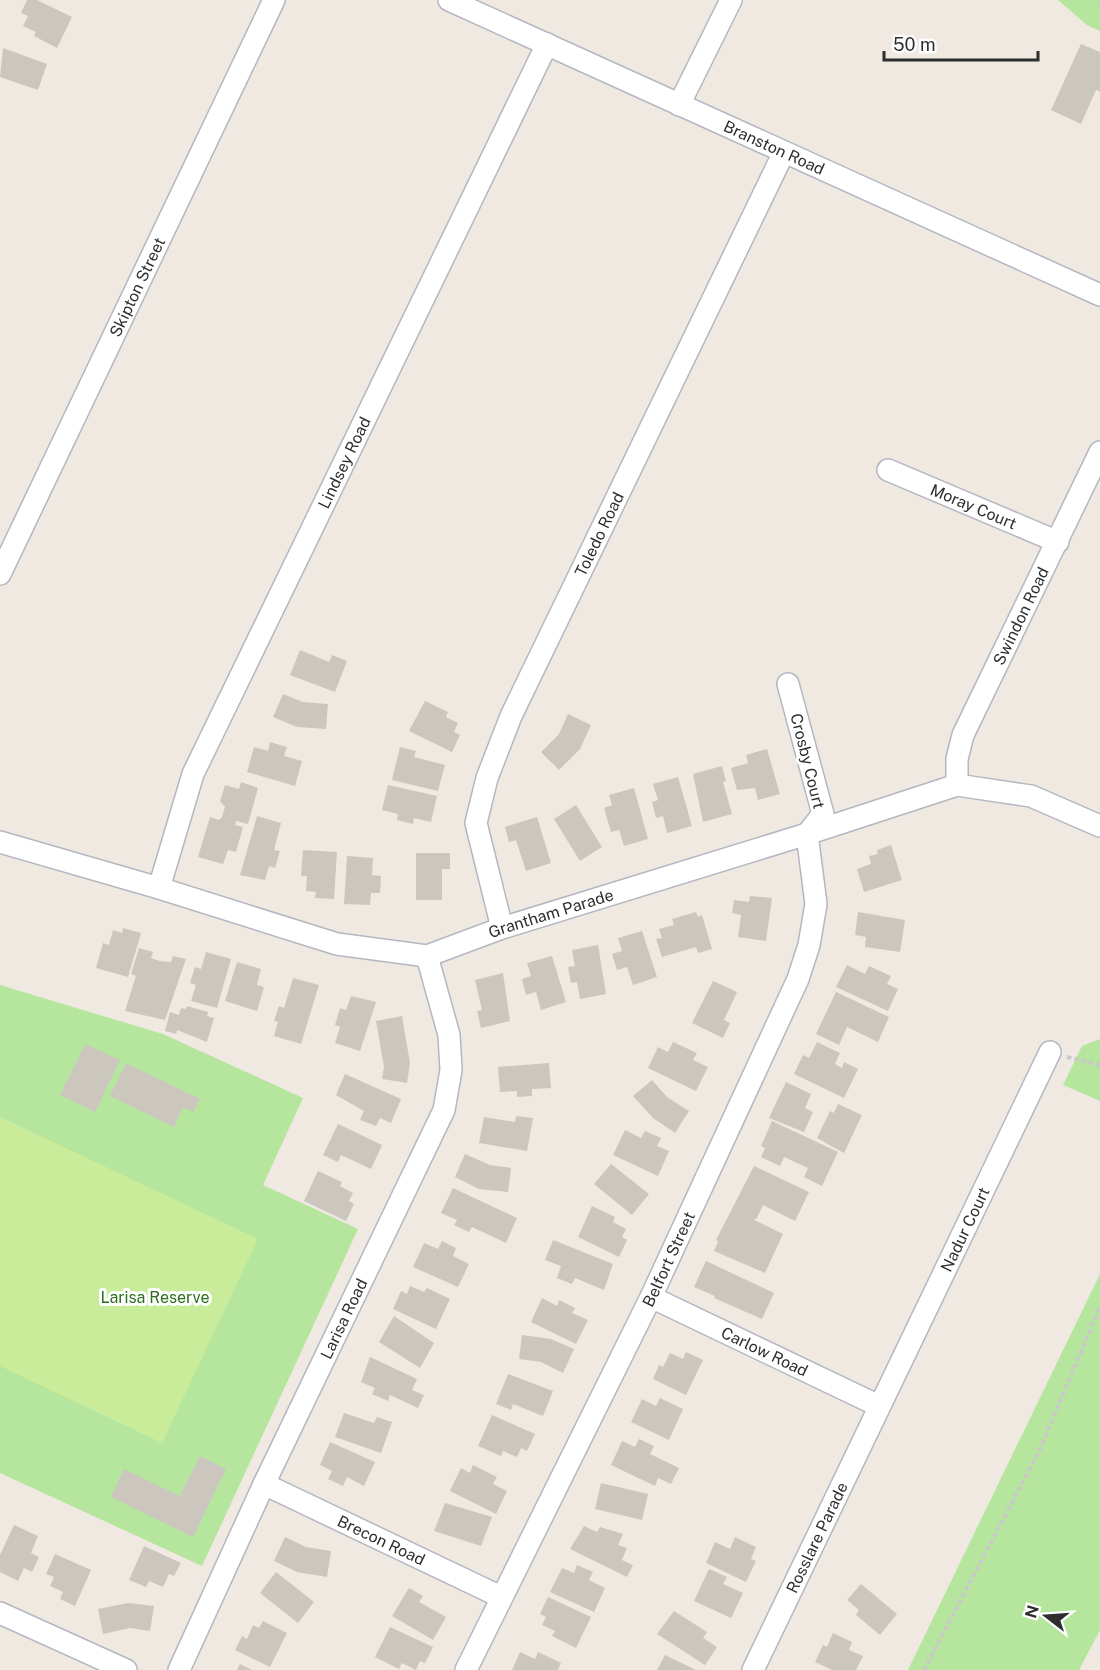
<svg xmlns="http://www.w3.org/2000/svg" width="1100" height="1670" font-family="'Public Sans',sans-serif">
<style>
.green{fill:#b6e59e}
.pitch{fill:#c9ec9a}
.building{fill:#cbc7bf}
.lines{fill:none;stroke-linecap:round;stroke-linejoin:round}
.street-casing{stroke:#b4b7c1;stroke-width:24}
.path{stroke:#c9c9c9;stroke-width:4;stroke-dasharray:4.5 3;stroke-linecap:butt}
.street{stroke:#fff;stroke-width:21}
.labels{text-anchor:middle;stroke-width:6;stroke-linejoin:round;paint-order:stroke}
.street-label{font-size:16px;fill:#2e2e2e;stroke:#fff}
.park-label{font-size:16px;fill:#2c6e1b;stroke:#fff}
</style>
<rect width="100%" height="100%" fill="#efe9e1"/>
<path class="green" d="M1058,0H1100V31L1087,25Z
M0,985L163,1034L303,1098L263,1185L358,1229L202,1566L0,1473Z
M1100,1039V1101L1063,1085L1082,1046Z
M1100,1274V1630L1079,1670H908Z"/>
<path class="pitch" d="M0,1117L258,1239L162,1443L0,1366Z"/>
<path class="building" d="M27,0H37L72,17L57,48L34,36L36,32L23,26L28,16L21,13Z
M1081,44L1100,52V92L1096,90L1081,124L1051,110Z
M3,48L47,64L38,90L0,77Z
M300,650L329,662L332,655L347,661L335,692L290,675Z
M283,694L303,702L328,704L326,729L297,727L273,717Z
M425,701L448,712L446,717L458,723L454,732L460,735L452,752L409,731Z
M568,714L591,725L580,749L559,770L541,752L559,734Z
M270,742L287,747L284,756L302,761L295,786L247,772L254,747L268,751Z
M400,747L416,751L414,757L445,765L438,791L392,780Z
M767,749L780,794L758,800L755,788L737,790L731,768L748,763L746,755Z
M722,766L726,781L723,782L732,814L703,822L693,774Z
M678,777L692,826L667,833L663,816L656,818L652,802L658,800L653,784Z
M241,782L258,788L248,824L236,821L235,825L243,827L236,852L228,850L223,864L198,857L210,817L219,820L222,817L225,807L220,801L225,785L239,789Z
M388,785L437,796L431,822L414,818L413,824L397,820L398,814L382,810Z
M634,788L648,839L624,846L619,830L611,832L604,808L612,805L609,795Z
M576,805L602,847L580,861L554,819Z
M257,816L281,823L274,850L280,851L275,868L269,866L265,880L240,875Z
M537,817L551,863L526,871L516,840L509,842L505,827Z
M891,845L902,880L864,892L857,869L871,864L869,856L878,854L877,850Z
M303,850L337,852L334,899L315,898L316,892L306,891L307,876H301Z
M416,853H450V869H442V900H416Z
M347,856L373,858L372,875L381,876L380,893H371L370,905L344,904Z
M750,896L772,898L766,941L738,937L741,915L732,913L734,900L749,902Z
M696,912L698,917L702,915L712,949L698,953L696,947L662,957L656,939L662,938L659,929L674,925L672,919Z
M858,912L905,920L900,952L865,947L866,937L855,935Z
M123,928L141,933L128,977L96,968L103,943L109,945L113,930L122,933Z
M642,931L657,977L633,985L627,967L617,970L612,954L622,951L618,938Z
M598,945L606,994L580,999L577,982L571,983L568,967L575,966L572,950Z
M139,948L153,952L151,958L160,961L171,962L173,956L186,959L165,1020L125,1011L136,976L131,974Z
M206,952L231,959L217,1008L191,1001L196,985L190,983L195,967L201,969Z
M552,956L566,1002L541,1010L536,992L526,995L522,979L531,976L527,963Z
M237,962L261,969L257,985L264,987L257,1011L225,1001Z
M847,965L865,974L869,966L891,976L887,984L898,989L888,1011L836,987Z
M503,973L510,1021L481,1028L477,1011L482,1010L475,980Z
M293,978L319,985L301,1044L274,1036L278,1022L274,1021L279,1006L284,1008Z
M713,981L737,992L724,1020L730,1023L723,1038L692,1023Z
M836,992L889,1017L878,1042L847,1027L839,1045L816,1034Z
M351,996L376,1002L360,1051L335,1043L340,1027L335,1025L340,1008L346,1010Z
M187,1006L208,1012L207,1016L214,1018L207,1042L177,1030L176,1034L165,1031L170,1012L179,1015L181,1008L186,1009Z
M402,1016L410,1063L407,1083L382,1079L384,1067L376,1021Z
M673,1042L697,1053L693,1060L708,1067L696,1091L648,1068L658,1047L668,1052Z
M817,1042L840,1053L835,1064L842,1068L844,1062L858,1069L844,1098L794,1074L803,1055L809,1058Z
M85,1044L120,1060L95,1112L60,1095Z
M126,1063L200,1099L193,1112L183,1107L174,1127L110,1096Z
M549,1063L551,1088L532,1089V1096L517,1097V1091L500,1092L498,1067Z
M345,1074L401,1099L391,1123L380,1118L376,1126L360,1120L364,1111L336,1095Z
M652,1080L667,1097L689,1111L675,1133L653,1118L633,1096Z
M786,1082L811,1094L805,1108L813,1112L804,1132L769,1118Z
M838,1104L862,1115L844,1153L817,1138L830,1111L834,1113Z
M516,1116L533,1118L527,1151L479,1143L484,1117L515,1122Z
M772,1121L838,1152L822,1186L804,1177L808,1168L784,1157L780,1166L761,1157L765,1148L761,1146Z
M338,1124L382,1145L371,1169L341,1155L338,1162L323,1155Z
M625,1130L641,1138L645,1131L661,1138L657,1146L669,1151L658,1176L613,1155Z
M465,1154L490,1165L511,1168L508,1192L479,1189L455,1177Z
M611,1164L649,1194L632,1215L594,1184Z
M754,1166L809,1192L795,1221L763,1205L757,1218L754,1220L783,1234L765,1273L714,1251L718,1242L716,1240Z
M318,1171L342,1182L340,1186L353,1193L349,1201L354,1204L346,1221L304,1201Z
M453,1188L517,1218L506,1243L472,1227L469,1232L454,1225L457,1220L441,1213Z
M592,1206L615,1217L613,1222L626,1229L622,1237L627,1240L619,1257L578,1237Z
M553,1240L613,1264L604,1290L575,1278L572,1284L557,1278L561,1266L545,1260Z
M442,1241L456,1248L453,1256L469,1264L458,1287L413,1267L424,1243L438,1249Z
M706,1261L774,1293L762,1319L714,1298L715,1296L694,1287Z
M410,1286L424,1292L427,1288L450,1299L436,1329L393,1309L401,1291L407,1294Z
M542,1298L557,1306L559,1300L575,1308L572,1313L588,1320L576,1344L531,1322Z
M394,1316L434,1343L420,1368L379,1342Z
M522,1335L551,1339L574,1349L563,1373L541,1362L519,1359Z
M686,1352L703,1360L686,1395L653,1379L659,1365L663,1367L670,1353L683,1359Z
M370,1357L417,1379L412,1390L424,1395L418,1408L390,1395L388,1401L372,1394L375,1388L361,1382Z
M508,1374L553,1391L543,1416L513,1404L511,1410L496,1404Z
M660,1398L683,1409L669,1440L631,1422L642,1399L656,1406Z
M344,1413L374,1423L377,1417L392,1422L381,1453L335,1437Z
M492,1415L535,1434L527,1451L521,1448L517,1457L503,1451L501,1456L478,1446Z
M639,1439L654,1446L650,1454L679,1468L671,1484L658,1478L655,1486L611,1465L622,1441L635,1447Z
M330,1442L375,1462L364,1486L347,1477L343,1486L328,1479L332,1471L320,1465Z
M200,1456L226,1469L193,1537L111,1497L124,1469L180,1496Z
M473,1465L497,1477L493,1484L507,1491L496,1514L450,1491L461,1468L470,1473Z
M601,1483L648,1494L642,1520L595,1509Z
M445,1503L492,1517L481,1546L434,1531Z
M14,1525L38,1536L31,1553L39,1557L32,1572L24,1568L18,1581L0,1572V1555Z
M584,1526L597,1532L600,1527L623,1534L618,1545L627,1548L622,1560L633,1565L627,1577L570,1549Z
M285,1537L306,1547L331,1551L327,1577L297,1572L274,1561Z
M735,1537L756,1547L751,1559L756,1561L746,1582L706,1563L715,1542L730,1549Z
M144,1546L181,1563L174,1576L169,1574L163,1587L149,1581L146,1587L129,1580Z
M55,1554L91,1570L75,1606L60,1599L63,1592L50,1586L54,1577L46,1574Z
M577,1565L593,1572L589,1580L605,1588L594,1612L550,1592L562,1568L574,1573Z
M709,1569L727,1577L723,1584L743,1593L731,1618L694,1601Z
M276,1572L314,1602L298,1623L260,1593Z
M861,1584L897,1614L880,1635L856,1615L859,1610L847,1600Z
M409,1588L423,1596L419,1602L446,1617L433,1640L392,1616Z
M548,1597L591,1617L576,1648L552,1636L555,1631L542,1625L546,1617L540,1614Z
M128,1603L154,1606L150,1631L130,1628L103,1634L98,1609Z
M674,1611L707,1632L703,1638L717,1647L705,1665L657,1634Z
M263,1621L287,1633L270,1667L235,1650L242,1636L247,1639L253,1625L259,1628Z
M390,1627L433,1647L425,1663L420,1661L416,1670L402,1663L399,1669L375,1657Z
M833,1633L852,1642L849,1650L863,1656L856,1670H832L815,1662L823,1645L827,1647Z
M520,1652L535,1659L538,1652L561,1663L558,1670H512Z
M665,1655L696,1670H657Z
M240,1664L252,1670H237Z"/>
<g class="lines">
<g class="street-casing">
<g id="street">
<path id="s1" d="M449,0L1100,295"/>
<path d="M679,105L731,0"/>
<path id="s2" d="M888,470L1058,542"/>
<path id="s3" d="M0,574L274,0"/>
<path id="s4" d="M957,785V759L963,735L1100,452"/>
<path id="s5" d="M0,842L159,888L337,944L427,956L502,928L807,834L957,785L1031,796L1100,826"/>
<path id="s6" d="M159,888L193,774L547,44"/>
<path id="s7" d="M502,928L476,823L487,778L511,716L784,152"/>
<path id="s8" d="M651,1297L879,1406"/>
<path id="s9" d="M264,1484L501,1597"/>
<path d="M0,1613L126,1670"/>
<path id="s10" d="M179,1670L264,1484L444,1110L451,1070L449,1035L427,956"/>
<path id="s11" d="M466,1670L651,1297L798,979L809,945L816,904L807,834L823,814L788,684"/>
<path id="s12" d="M753,1670L1050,1052"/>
</g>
</g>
<path class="path" d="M1099,0L1100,1
M1067,1057L1100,1065
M924,1670L1038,1453L1100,1307"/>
<use href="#street" class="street"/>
</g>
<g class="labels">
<g class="street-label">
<text dy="6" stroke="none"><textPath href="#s1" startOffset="357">Branston Road</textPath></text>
<text dy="6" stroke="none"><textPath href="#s3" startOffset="318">Skipton Street</textPath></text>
<text dy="6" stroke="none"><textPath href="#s6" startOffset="465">Lindsey Road</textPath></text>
<text dy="6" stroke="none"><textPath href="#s2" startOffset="93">Moray Court</textPath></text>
<text dy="6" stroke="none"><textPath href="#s7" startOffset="423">Toledo Road</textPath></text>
<text dy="6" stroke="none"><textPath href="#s4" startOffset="183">Swindon Road</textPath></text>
<text transform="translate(808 761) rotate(76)" y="6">Crosby Court</text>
<text dy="6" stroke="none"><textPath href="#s5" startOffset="574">Grantham Parade</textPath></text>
<text dy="6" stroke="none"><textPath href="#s12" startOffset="489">Nadur Court</textPath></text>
<text dy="6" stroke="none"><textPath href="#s11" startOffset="458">Belfort Street</textPath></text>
<text dy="6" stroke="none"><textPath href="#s10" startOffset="388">Larisa Road</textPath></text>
<text dy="6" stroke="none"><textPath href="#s8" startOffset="126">Carlow Road</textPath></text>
<text dy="6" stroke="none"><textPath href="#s12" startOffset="147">Rosslare Parade</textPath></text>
<text dy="6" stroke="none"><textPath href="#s9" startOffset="130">Brecon Road</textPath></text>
</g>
<g class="park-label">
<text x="155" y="1303">Larisa Reserve</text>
</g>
</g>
<g transform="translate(1046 1616) rotate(287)" stroke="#ffffff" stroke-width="4.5" paint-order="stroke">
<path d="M0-4.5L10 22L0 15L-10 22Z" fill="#2e2e2e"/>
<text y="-9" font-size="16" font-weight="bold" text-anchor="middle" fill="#2e2e2e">N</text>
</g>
<path d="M884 51v9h154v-9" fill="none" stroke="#2e2e2e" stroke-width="3"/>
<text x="893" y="51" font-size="18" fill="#2e2e2e" stroke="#ffffff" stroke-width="4.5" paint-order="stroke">50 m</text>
</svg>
